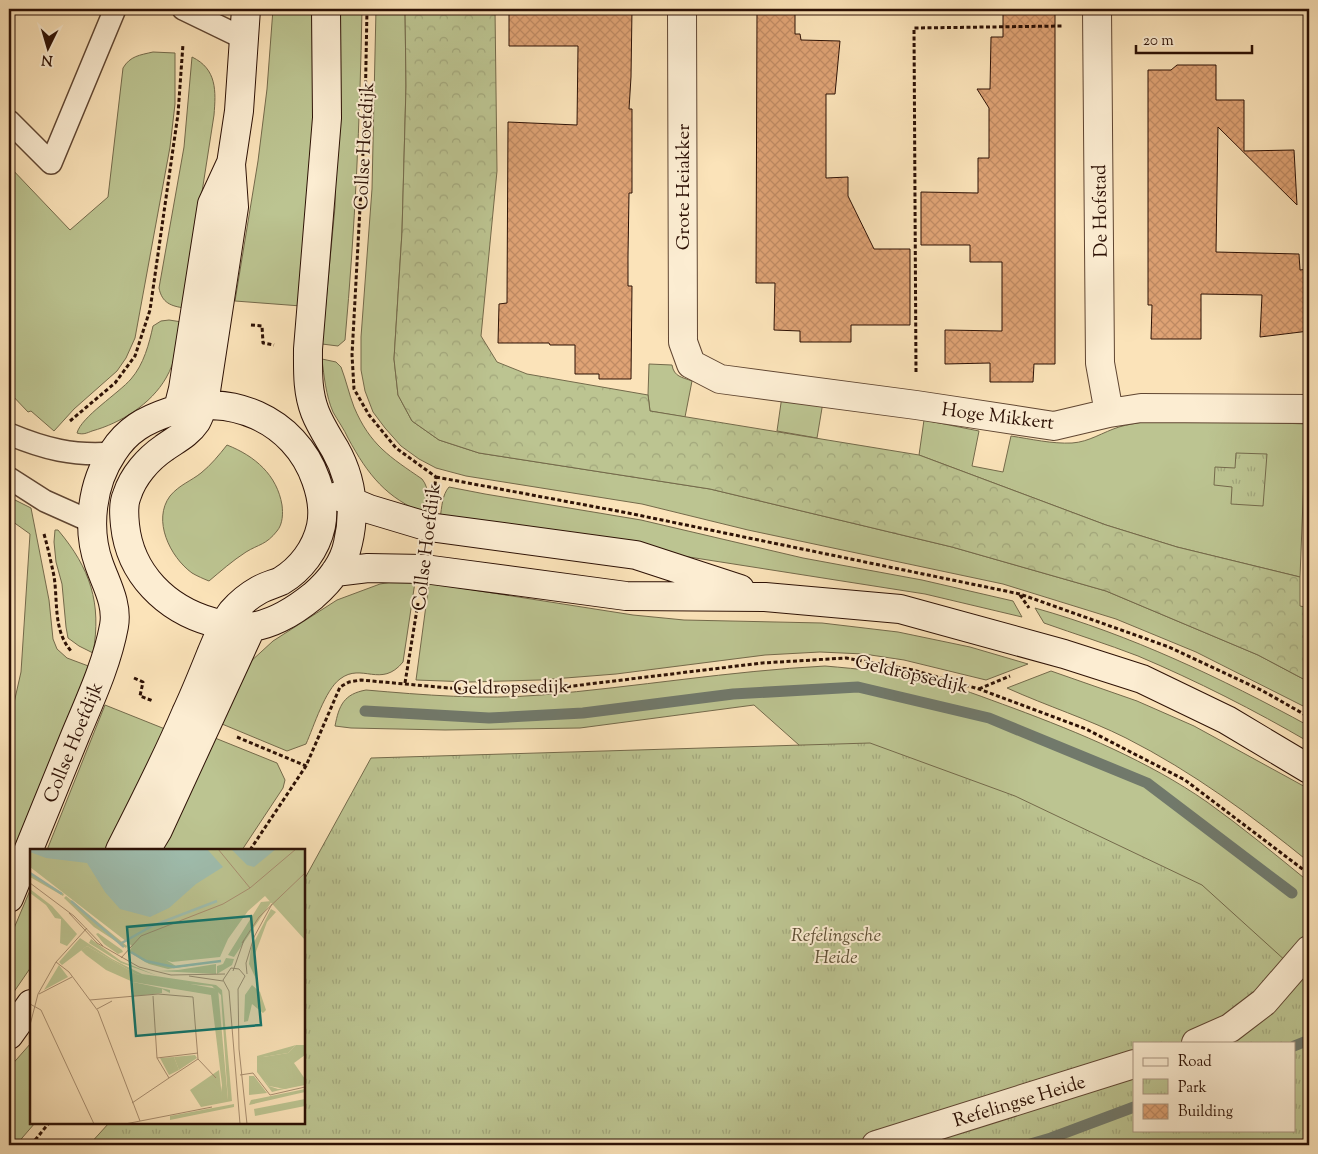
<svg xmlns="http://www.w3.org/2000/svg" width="1318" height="1154" font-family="'Sorts Mill Goudy',serif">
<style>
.grass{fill:#bcc491;stroke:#746a4b}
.forest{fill:url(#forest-crowns);stroke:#746a4b}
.park{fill:url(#park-tufts);stroke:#746a4b;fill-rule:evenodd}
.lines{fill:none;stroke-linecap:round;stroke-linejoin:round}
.stream{stroke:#71796b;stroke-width:11}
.building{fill:url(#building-cross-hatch);stroke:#2d1105}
.lane-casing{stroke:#604632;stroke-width:24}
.street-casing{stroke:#604632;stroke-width:30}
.secondary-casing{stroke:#2d1105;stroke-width:30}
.path{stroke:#2d1105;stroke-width:3;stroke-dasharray:4 2.5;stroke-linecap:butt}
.lane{stroke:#fcedd2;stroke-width:21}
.street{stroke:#fcedd2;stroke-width:28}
.secondary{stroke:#fcedd2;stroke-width:28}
.labels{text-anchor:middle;stroke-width:4;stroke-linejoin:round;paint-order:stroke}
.street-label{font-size:19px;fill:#2d1105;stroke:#fcedd2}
.park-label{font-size:19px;font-style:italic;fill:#5f5036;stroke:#fcedd2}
.inset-river{fill:none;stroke:#9fbeaf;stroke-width:2.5}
.inset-road{fill:none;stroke:#a98f71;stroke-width:1}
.view{fill:#0f766e;fill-opacity:0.15;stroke:#0f766e;stroke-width:2.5}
.inset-edge{fill:none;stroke:#2d1105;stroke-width:2.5}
</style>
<defs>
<pattern id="forest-crowns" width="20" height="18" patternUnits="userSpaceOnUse" patternTransform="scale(1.25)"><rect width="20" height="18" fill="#bcc491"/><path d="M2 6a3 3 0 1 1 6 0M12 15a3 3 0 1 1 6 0" fill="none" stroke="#a2a77c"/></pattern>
<pattern id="park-tufts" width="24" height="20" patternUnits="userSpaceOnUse" patternTransform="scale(1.25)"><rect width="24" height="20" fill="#bcc491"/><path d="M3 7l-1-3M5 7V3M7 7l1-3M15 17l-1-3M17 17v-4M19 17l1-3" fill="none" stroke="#a2a77c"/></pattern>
<pattern id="building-cross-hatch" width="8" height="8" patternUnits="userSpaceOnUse" patternTransform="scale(1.25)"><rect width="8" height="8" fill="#dfa375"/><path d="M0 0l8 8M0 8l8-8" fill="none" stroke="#c08b64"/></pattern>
</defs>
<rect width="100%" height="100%" fill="#fbe3b9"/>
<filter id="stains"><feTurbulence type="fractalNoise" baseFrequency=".004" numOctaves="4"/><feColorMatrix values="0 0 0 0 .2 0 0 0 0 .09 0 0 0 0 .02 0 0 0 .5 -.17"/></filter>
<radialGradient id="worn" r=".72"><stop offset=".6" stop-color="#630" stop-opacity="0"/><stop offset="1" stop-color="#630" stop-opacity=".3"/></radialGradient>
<path class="grass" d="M273,9H316L311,183L301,306L235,301L258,161L267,89Z
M339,9H362C360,120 355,229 345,340L338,346L322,344L335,207Z
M376,9H405L406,86L402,232L394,359L398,395L412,421L439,440L479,453L710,489L952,547L1106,591L1258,655L1309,682V709L1196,652L1116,619L1003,584L748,530L642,504L466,476L436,468L419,459L401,446L385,428L373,412L365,391L361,370V337L372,189Z
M153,52L175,53V104L170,147L135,338L126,358L117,371L74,409L54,431L31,411L28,412L9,392V166L70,230L108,197L123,68C130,56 140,55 153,52Z
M192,57C217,69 216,91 214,115L184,308C171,306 162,303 159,288L184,147Z
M169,320L182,322C178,341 176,361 166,378C151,404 121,423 92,431C87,433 83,435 77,433C81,417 119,393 131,379C144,364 149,344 153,326L161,321Z
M322,359L336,362L341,367C346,380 349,394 354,407C370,445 390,457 422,479C430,489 428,501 426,514C386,498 368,475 348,438C344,429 338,421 333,412C326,396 324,376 322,359Z
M649,364L672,365C674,377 682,377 692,381L685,417L650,411L648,395Z
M782,396L823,402L817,438L777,431Z
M1172,419L1306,424L1300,577L1177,547L1106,525L919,455L924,420L979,431L972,466L1003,472L1011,436C1031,439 1052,444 1072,443C1089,442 1103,432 1119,427C1136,422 1154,421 1172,419Z
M227,445C255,456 277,475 282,505C283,513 283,524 277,531C266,545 259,544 246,552C232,561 221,571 209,581C204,579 197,576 192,573C170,557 152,520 170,496C179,485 191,481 201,473C211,465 219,455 227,445Z
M449,487L485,494L641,520L803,558L922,580L1013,601L1022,617L925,594L440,518C442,507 442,495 449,487Z
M9,497L31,508L49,600L53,639L57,649L67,658L91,667L9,871V725L21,672L30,534L9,519Z
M55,530H58C90,568 102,603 93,653L79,646L68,638L66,627L62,584L56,562L54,542Z
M404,580L415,582L403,662C381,689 362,662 340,679C325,690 314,726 306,744L287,751L222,724L249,663L273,641L337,600L380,584Z
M429,583L633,615L684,620L822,623L898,632L970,647L1028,664L986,680L904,660L864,654L820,652L765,655L616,674L540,680L470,682L416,680Z
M1035,608C1131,635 1221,678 1309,726V742C1254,710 1197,681 1138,656C1107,644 1075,634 1044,623Z
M825,666C859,669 893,672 927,680C956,686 985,698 1013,708C1080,733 1148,761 1207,802C1242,827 1276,855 1309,882V935L1265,982L1134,1043L754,705L580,728L445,730L351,728L335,726C339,705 344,694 366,690C424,695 483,700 541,695C636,687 730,671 825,666Z
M1051,671L1137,701L1194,726L1309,789V862C1251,815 1193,772 1126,738C1088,719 1047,706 1007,688Z
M105,705L165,729L120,826L106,850H47Z
M215,738L277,763L285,780L283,788L242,850H159Z
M31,888V967L9,999V940Z
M31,1043V1123H35L16,1145H9V1068Z"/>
<path class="forest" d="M405,9H495L497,171L481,336L497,362L527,374L648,395L650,411L919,455L1106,525L1177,547L1300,577V606L1309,608V682L1258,655L1106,591L952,547L710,489L479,453L439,440L412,421L398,395L394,359L402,232L406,86Z"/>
<path class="park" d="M1236,453L1267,454L1263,506L1231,504L1232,487L1214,485L1215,467L1235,468Z
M870,743L1015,796L1202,885L1309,982V1145H89L109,1123H304V880L371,758ZM1134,1043H1294V1130H1134Z"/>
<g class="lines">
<path class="stream" d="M365,711L489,718L583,713L733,694L858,687L989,718L1147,783L1292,893
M1294,1046L1309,1040
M1027,1145L1051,1138L1134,1107"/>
</g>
<path class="building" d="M509,9H632L631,77L629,109H632V193H629L628,256V286H632L631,379H599V374H575V345H550L549,343H498L499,304L507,303L508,122L577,125L578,46H509Z
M757,9H795V34H800L801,40L840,41L835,94H826V178L848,177V196L874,249H910V325H851V342H800V331L774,330L775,283H756Z
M1003,9H1055V364H1034L1033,382H990V363L945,364V330L1002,331V262H970V245H921V192L978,193V158H989V108L977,89H990L991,37H1003Z
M1177,65H1216V100H1244V151L1294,150L1297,205L1218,127L1216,252L1299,254L1300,270L1309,269V331L1260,337L1262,295L1201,294V339H1151L1152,305H1148V70H1171Z"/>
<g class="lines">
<g class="lane-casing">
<path id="lane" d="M183,9L245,39
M9,121L51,163L115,9
M9,434C45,449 73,456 112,453
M9,478L45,501L92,522"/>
</g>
<g class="street-casing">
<path id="street" d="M682,9L683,342L691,364L720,379L916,405L1054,426L1109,413L1141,408L1309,409
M1097,9L1100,363L1109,413
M1196,1043L1230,1028L1264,1002L1309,950
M876,1145L1134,1064"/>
</g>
<g class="secondary-casing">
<path id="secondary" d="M246,9L239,111L231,164L234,207L204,404C201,410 199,417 196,422C188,434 175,440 164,448C148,459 133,476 127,495C123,504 124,515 125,525C130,574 166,609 212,622C222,625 232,628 242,628C269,627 292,613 313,596C328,583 344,564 348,543C356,509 352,479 335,449C328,437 320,425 315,412C307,391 308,371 308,349L327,118L326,9
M178,409L183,389L212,204L230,165
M338,496L369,509L429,527L636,555L740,589
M335,572L368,568L424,569L626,596L765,597L900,609L1064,654L1142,679L1227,720L1309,769
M146,850L158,830L252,626
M9,898C31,844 53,790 75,736C90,700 107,664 114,626C118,604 106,584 99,564C86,528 92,483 113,452C127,430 145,420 169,412C228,391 295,419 316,480C321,494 324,511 321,526C316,549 301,569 281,581C274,584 266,586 259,590C250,595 239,604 232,612C223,624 217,640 211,654C203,674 195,694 186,713C166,760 143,805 120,850
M9,1035L31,1004"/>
</g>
<path class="path" d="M367,9L365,115L352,355L354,389L369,415L396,448L436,477L434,492
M251,325L262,326L263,343L274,345
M916,372L914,28L1062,26
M70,421L115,383L135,356L150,310L178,114L183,44
M436,477L628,513L1020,594L1169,647L1263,691L1309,717
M44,534C48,548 51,562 54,576C58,602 53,630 71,651
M1020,595L1029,608
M134,678L143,682L140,696L153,701
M405,683L418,603
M979,689L1010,676
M237,737L306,766
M250,850L306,766L340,687L349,682L361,680L471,690L548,689L762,663L846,658L913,670L979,689L1086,729L1185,780L1309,874
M31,1145L49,1123"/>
<use href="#lane" class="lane"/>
<use href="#street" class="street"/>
<use href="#secondary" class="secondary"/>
</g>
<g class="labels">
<g class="street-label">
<text transform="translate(363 146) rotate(-87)" y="7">Collse Hoefdijk</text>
<text transform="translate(682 187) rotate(-90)" y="7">Grote Heiakker</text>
<text transform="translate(1099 211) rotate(-91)" y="7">De Hofstad</text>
<text transform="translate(998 415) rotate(7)" y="7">Hoge Mikkert</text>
<text transform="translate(425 547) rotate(-83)" y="7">Collse Hoefdijk</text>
<text transform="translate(912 673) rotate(13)" y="7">Geldropsedijk</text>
<text transform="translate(511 686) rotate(-1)" y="7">Geldropsedijk</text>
<text transform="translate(72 742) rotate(-68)" y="7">Collse Hoefdijk</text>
<text transform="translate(1019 1100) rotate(-17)" y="7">Refelingse Heide</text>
</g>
<g class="park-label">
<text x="836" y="941">Refelingsche<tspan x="836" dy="22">Heide</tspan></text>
</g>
</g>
<g transform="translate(30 849)">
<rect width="275" height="275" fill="#fbe3b9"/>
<path d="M0,24L34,45L33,47L0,28ZM0,40L22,57L47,85L37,97L30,94L31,70L25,69L16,56L0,44ZM36,47L97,97L96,99L64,78L34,49ZM242,52L204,108L198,106L231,53ZM241,60L246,63L237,73L224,108L226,130L219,115L221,99ZM68,84L92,101L93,103L88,105L74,95L66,85ZM50,89L82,110L112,125L186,136L192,141L202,252L171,258L160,241L189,221L192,248L198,251L191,146L182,137L136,133L106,125L57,97L32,116L29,113ZM61,90L91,112L128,127L91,114L59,94ZM105,92L146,117L193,112L138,120L119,115L99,103ZM196,109L204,110L202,116L187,125V117L193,115ZM186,115V125L128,122L148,121ZM29,116L38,128L14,141ZM103,133L140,141V144L132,140V144L104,147ZM222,136L230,143L236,161L233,164L222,155L218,172L214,173L215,146ZM266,196L258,204L233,208L235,231L239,237L248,240L262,238L242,243L227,223V207ZM165,206L167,209L149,221L144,208ZM219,227H224L237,244L219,246ZM275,240V243L219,256L221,251ZM204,255V258L140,271V267Z" fill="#bcc491"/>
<path d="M57,97L106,125L188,140L198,251H190L192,236L181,146L103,133L76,121L56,106L51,101ZM266,196H275V206L264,214L275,230V236L255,240L239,237L232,227L233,208L258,204ZM144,208L149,221L139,226L130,209ZM275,250V257L225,267L224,260Z" fill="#bcc491"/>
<path d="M0,0H275V91L235,47L218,62L198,90L190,108L142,113L128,109L110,103L0,18Z" fill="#bcc491"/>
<path d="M0,0H177L193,18L166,35L139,59L120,68L90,60L75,43L57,14L16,9L0,3ZM201,0H246L224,18L217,16Z" fill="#9fbeaf"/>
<path class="inset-river" d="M0,24L32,45M41,52L94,98M90,95L122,77L187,52M101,103L116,112L144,118L191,112"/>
<path class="inset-road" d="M188,0L220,39M0,34L44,67L73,97M39,64L67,94L109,118L141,126L195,125M212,94L229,68L275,24M91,109L111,87L193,55L220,39L266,0M26,113L39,123L68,162L110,272M203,122L214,91M217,125L216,114L224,88L242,55M159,127L193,132M208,140L215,127L209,120L201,119L193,131L199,142L210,275M208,140L209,200L217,275M9,145L42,128M123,147L127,209M60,151L128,145L163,148L168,210M0,155L11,161L64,275M67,160L82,152M0,176L8,145L26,113L57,79M168,204L127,209L139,229L168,210M168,210L186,229M210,226L223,224L240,246L275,238M102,254L139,229M95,275L182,258"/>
<path class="view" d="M221,67L231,176L106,187L97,78Z"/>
<rect width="275" height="275" class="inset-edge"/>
</g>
<rect width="1318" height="1154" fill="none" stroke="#fbe3b9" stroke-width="30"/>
<rect x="10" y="10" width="1298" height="1134" fill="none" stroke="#2d1105" stroke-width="2.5"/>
<rect x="15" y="15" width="1288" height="1124" fill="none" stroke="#2d1105"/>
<rect x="1133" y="1042" width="162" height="90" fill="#fcedd2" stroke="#a99580"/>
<rect x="1143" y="1058" width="25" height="8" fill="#fcedd2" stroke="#a99580"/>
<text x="1178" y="1066" font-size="15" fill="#2d1105">Road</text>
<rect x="1143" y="1079" width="25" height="15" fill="url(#park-tufts)" stroke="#a99580"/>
<text x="1178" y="1092" font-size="15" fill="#2d1105">Park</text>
<rect x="1143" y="1104" width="25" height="15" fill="url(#building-cross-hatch)" stroke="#a99580"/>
<text x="1178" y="1116" font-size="15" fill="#2d1105">Building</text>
<g transform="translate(48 48) rotate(185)" stroke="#fcedd2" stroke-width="4" paint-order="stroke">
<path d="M0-4L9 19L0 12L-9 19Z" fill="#2d1105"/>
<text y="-8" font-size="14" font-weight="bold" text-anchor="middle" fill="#2d1105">N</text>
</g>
<path d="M1136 45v8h116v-8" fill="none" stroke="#2d1105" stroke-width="2.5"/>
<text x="1143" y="45" font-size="15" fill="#2d1105" stroke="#fcedd2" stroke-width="4" paint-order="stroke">20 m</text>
<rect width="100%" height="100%" filter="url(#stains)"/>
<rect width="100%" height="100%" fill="url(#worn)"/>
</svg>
